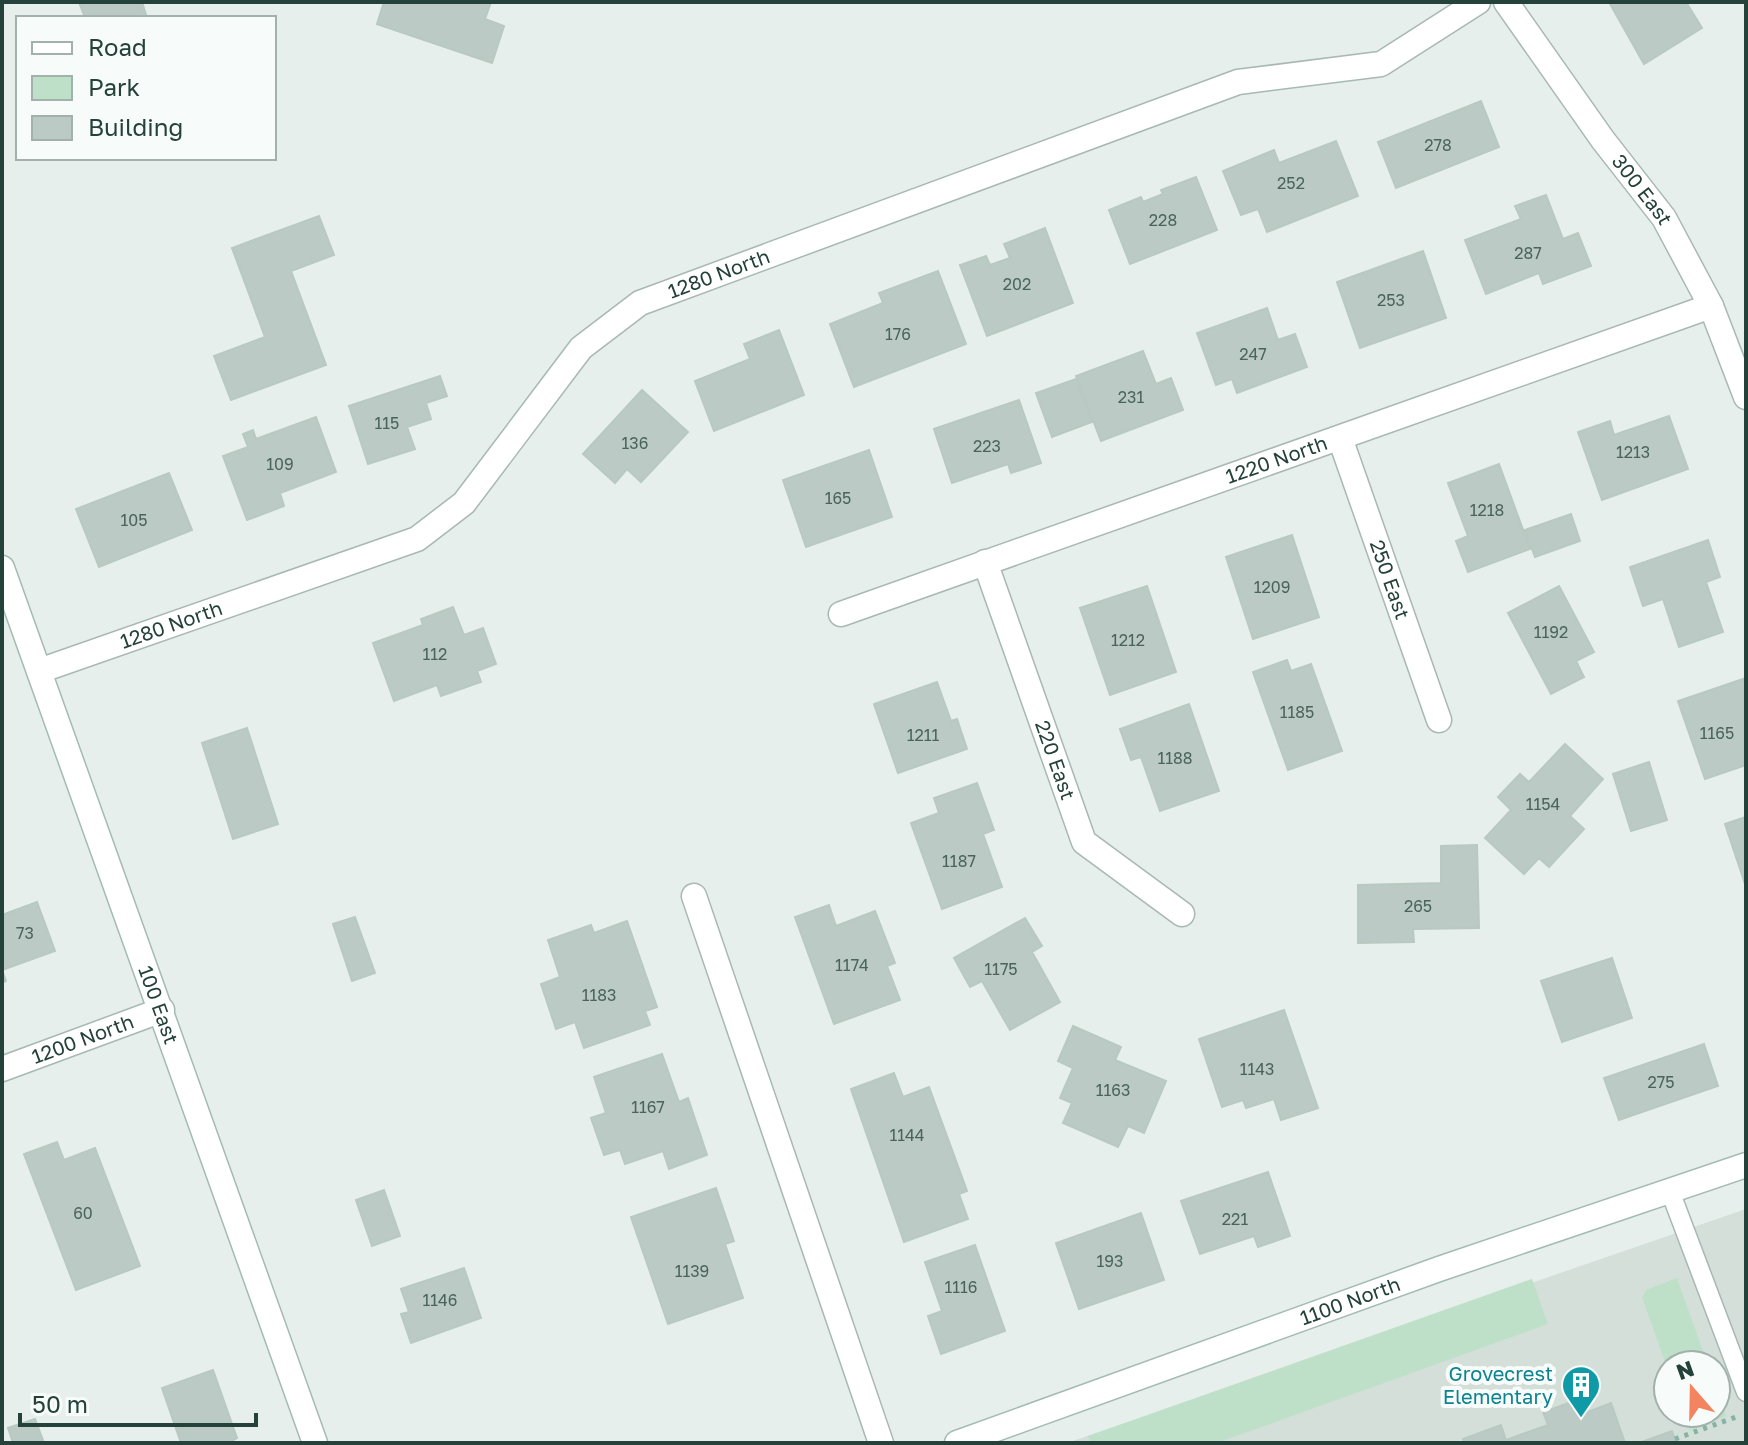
<svg xmlns="http://www.w3.org/2000/svg" width="1748" height="1445" font-family="'Golos Text',sans-serif">
<style>
.built{fill:#d4dfda;fill-rule:evenodd}
.green{fill:#bfe0c8}
.building{fill:#bbcac4;stroke:#b8c9c2;stroke-width:2}
.lines{fill:none;stroke-linecap:round;stroke-linejoin:round}
.lane-casing{stroke:#a8b8b2;stroke-width:21}
.street-casing{stroke:#a8b8b2;stroke-width:27}
.secondary-casing{stroke:#a4bbb3;stroke-width:27}
.path{stroke:#86b3a5;stroke-width:5;stroke-dasharray:4 6;stroke-linecap:butt}
.lane{stroke:#fff;stroke-width:18}
.street{stroke:#fff;stroke-width:24}
.secondary{stroke:#fff;stroke-width:24}
.labels{text-anchor:middle;stroke-width:8;stroke-linejoin:round;paint-order:stroke}
.number-label{font-size:16px;fill:#4a645c}
.street-label{font-size:20px;fill:#24423a;stroke:#f7fbf9}
.culture-label{font-size:20px;fill:#0d838f;stroke:#f7fbf9;text-anchor:end}
</style>
<rect width="100%" height="100%" fill="#e6efeb"/>
<path class="built" d="M1746,1209V1443H1067ZM1668,1365H1716V1413H1668Z"/>
<path class="green" d="M1677,1278L1708,1365H1668V1371L1642,1297L1646,1290Z
M1532,1279L1548,1324L1217,1443H1091L1088,1436Z
M1716,1386L1726,1416L1690,1431L1683,1413H1716Z"/>
<path class="building" d="M79,2H142L147,18H85Z
M384,2H491L485,19L504,26L492,63L377,24Z
M1609,2H1686L1702,28L1644,64Z
M1481,101L1499,147L1396,188L1378,142Z
M1336,141L1358,196L1267,232L1258,209L1241,215L1223,171L1274,150L1279,163Z
M1196,177L1217,230L1130,264L1109,210L1141,197L1143,202L1163,194L1161,190Z
M1546,195L1563,239L1578,233L1591,266L1543,284L1539,273L1486,294L1465,240L1521,219L1515,206Z
M319,216L334,255L291,271L326,365L231,400L214,356L265,337L232,248Z
M1045,228L1073,303L987,336L960,265L986,256L990,265L1010,258L1004,244Z
M1423,251L1446,318L1360,348L1337,282Z
M938,271L966,344L854,387L830,324L883,303L879,293Z
M1267,308L1278,340L1295,334L1307,367L1237,393L1232,379L1216,385L1197,333Z
M779,330L804,395L714,431L695,381L750,359L744,344Z
M1143,351L1156,384L1171,378L1183,410L1101,441L1076,376Z
M440,376L447,396L426,403L431,419L407,427L415,449L368,464L349,406Z
M1076,379L1092,422L1052,437L1036,393Z
M642,390L688,432L641,482L627,469L615,483L583,454Z
M1019,400L1041,463L1011,473L1008,464L952,483L934,429Z
M1669,416L1688,469L1602,500L1578,432L1610,421L1614,435Z
M316,417L336,472L280,493L284,506L247,520L223,456L248,447L243,434L253,430L256,439Z
M869,450L892,517L806,547L783,480Z
M1499,464L1530,549L1468,572L1456,541L1468,536L1448,483Z
M169,473L192,530L99,567L76,509Z
M1571,514L1580,541L1535,557L1525,530Z
M1292,535L1319,617L1253,639L1226,557Z
M1708,540L1720,577L1706,582L1723,632L1679,647L1663,599L1643,606L1630,567Z
M1147,586L1176,672L1110,695L1080,608Z
M1559,586L1594,652L1576,661L1584,677L1551,694L1508,613Z
M453,607L464,635L483,628L496,664L477,671L481,682L441,696L437,685L394,701L373,643L423,625L421,619Z
M1287,660L1291,671L1311,664L1342,751L1288,770L1253,672Z
M1746,678V765L1705,779L1678,701Z
M937,682L951,721L957,719L967,749L898,773L874,704Z
M1189,704L1219,791L1160,811L1141,757L1131,760L1120,729Z
M247,728L278,824L233,839L202,743Z
M1565,744L1603,779L1570,816L1584,829L1549,867L1539,858L1524,874L1485,838L1511,810L1498,797L1520,774L1529,782Z
M1649,762L1667,820L1631,831L1613,774Z
M977,783L994,830L983,834L1002,887L942,909L911,823L939,813L934,798Z
M1746,817V887L1725,824Z
M1477,845L1479,928L1413,929L1414,942L1358,943V885L1441,883V846Z
M37,902L55,951L2,970L6,981L2,983V915Z
M829,905L836,926L875,911L895,963L887,966L900,1000L834,1024L795,917Z
M355,917L375,973L352,981L333,924Z
M1025,918L1042,946L1032,952L1060,1002L1010,1030L982,981L970,987L954,958Z
M627,921L657,1007L645,1011L650,1025L584,1048L575,1022L556,1029L541,984L560,977L548,940L591,925L594,933Z
M1612,958L1632,1018L1562,1042L1541,981Z
M1284,1010L1318,1108L1281,1120L1274,1099L1246,1108L1243,1100L1222,1107L1199,1039Z
M1073,1026L1121,1047L1115,1060L1166,1081L1144,1133L1128,1126L1118,1147L1063,1123L1072,1103L1060,1098L1073,1068L1058,1061Z
M1704,1044L1718,1086L1619,1120L1604,1078Z
M662,1054L679,1102L688,1098L707,1155L669,1169L663,1151L625,1164L620,1150L604,1155L591,1118L606,1113L594,1077Z
M894,1073L903,1097L929,1087L967,1191L959,1194L968,1219L904,1242L851,1089Z
M57,1142L64,1160L95,1148L140,1266L76,1290L24,1154Z
M1268,1172L1290,1236L1258,1247L1254,1236L1200,1254L1181,1201Z
M716,1188L734,1241L725,1244L743,1298L668,1324L631,1217Z
M384,1190L400,1236L372,1246L356,1200Z
M1141,1213L1164,1280L1079,1309L1056,1243Z
M975,1245L1005,1331L941,1354L928,1316L942,1311L925,1262Z
M464,1268L481,1318L411,1343L401,1314L409,1312L401,1289Z
M213,1370L237,1438L228,1443H181L162,1388Z
M1580,1399L1585,1413L1611,1403L1625,1443H1465L1463,1439L1501,1425L1506,1440L1548,1425L1543,1412Z
M35,1419L44,1443H13L8,1428Z
M1672,1431L1676,1443H1639Z"/>
<g class="lines">
<g class="lane-casing">
<path id="lane" d="M1670,1191L1746,1392"/>
</g>
<g class="street-casing">
<g id="street">
<path id="s1" d="M1506,2L1603,140L1664,218L1711,306L1746,397"/>
<path id="s2" d="M1340,438L1439,720"/>
<path id="s3" d="M985,562L1084,842L1182,914"/>
<path id="s4" d="M841,614L1711,306"/>
<path id="s5" d="M39,671L417,539L464,503L581,348L640,303L1238,82L1381,64L1478,2"/>
<path d="M694,896L881,1443"/>
<path id="s6" d="M2,1069L162,1010"/>
</g>
</g>
<g class="secondary-casing">
<g id="secondary">
<path id="s7" d="M2,568L315,1443"/>
<path id="s8" d="M957,1443L1439,1269L1746,1165"/>
</g>
</g>
<path class="path" d="M1675,1439L1736,1417"/>
<use href="#lane" class="lane"/>
<use href="#street" class="street"/>
<use href="#secondary" class="secondary"/>
</g>
<defs>
<g id="building-pin" transform="scale(2)"><path d="M0 17L-7.5 6A9.5 9.5 0 1 1 7.5 6Z" fill="#0f9aa8" stroke="#f7fbf9"/><path d="M-4-6H4V6H1V3H-1V6H-4ZM-2.5-4.3h1.7v1.8h-1.7ZM.8-4.3h1.7v1.8H.8ZM-2.5-1h1.7V.8h-1.7ZM.8-1h1.7V.8H.8Z" fill="#fff"/></g>
</defs>
<g fill-rule="evenodd">
<use href="#building-pin" x="1581" y="1385"/>
</g>
<g class="labels">
<g class="number-label">
<text x="1438" y="151">278</text>
<text x="1291" y="189">252</text>
<text x="1163" y="226">228</text>
<text x="1528" y="259">287</text>
<text x="1017" y="290">202</text>
<text x="1391" y="306">253</text>
<text x="898" y="340">176</text>
<text x="1253" y="360">247</text>
<text x="1131" y="403">231</text>
<text x="387" y="429">115</text>
<text x="635" y="449">136</text>
<text x="987" y="452">223</text>
<text x="1633" y="458">1213</text>
<text x="280" y="470">109</text>
<text x="838" y="504">165</text>
<text x="1487" y="516">1218</text>
<text x="134" y="526">105</text>
<text x="1272" y="593">1209</text>
<text x="1551" y="638">1192</text>
<text x="1128" y="646">1212</text>
<text x="435" y="660">112</text>
<text x="1297" y="718">1185</text>
<text x="1717" y="739">1165</text>
<text x="923" y="741">1211</text>
<text x="1175" y="764">1188</text>
<text x="1543" y="810">1154</text>
<text x="959" y="867">1187</text>
<text x="1418" y="912">265</text>
<text x="25" y="939">73</text>
<text x="852" y="971">1174</text>
<text x="1001" y="975">1175</text>
<text x="599" y="1001">1183</text>
<text x="1257" y="1075">1143</text>
<text x="1661" y="1088">275</text>
<text x="1113" y="1096">1163</text>
<text x="648" y="1113">1167</text>
<text x="907" y="1141">1144</text>
<text x="83" y="1219">60</text>
<text x="1235" y="1225">221</text>
<text x="1110" y="1267">193</text>
<text x="692" y="1277">1139</text>
<text x="961" y="1293">1116</text>
<text x="440" y="1306">1146</text>
</g>
<g class="street-label">
<text dy="7" stroke="none"><textPath href="#s1" startOffset="232">300 East</textPath></text>
<text dy="7" stroke="none"><textPath href="#s5" startOffset="812">1280 North</textPath></text>
<text dy="7" stroke="none"><textPath href="#s4" startOffset="462">1220 North</textPath></text>
<text dy="7" stroke="none"><textPath href="#s2" startOffset="150">250 East</textPath></text>
<text dy="7" stroke="none"><textPath href="#s5" startOffset="140">1280 North</textPath></text>
<text dy="7" stroke="none"><textPath href="#s3" startOffset="210">220 East</textPath></text>
<text dy="7" stroke="none"><textPath href="#s7" startOffset="464">100 East</textPath></text>
<text dy="7" stroke="none"><textPath href="#s6" startOffset="86">1200 North</textPath></text>
<text dy="7" stroke="none"><textPath href="#s8" startOffset="418">1100 North</textPath></text>
</g>
<g class="culture-label">
<text x="1553" y="1381">Grovecrest<tspan x="1553" dy="23">Elementary</tspan></text>
</g>
</g>
<rect width="1748" height="1445" fill="none" stroke="#24423a" stroke-width="8"/>
<rect x="16" y="16" width="260" height="144" fill="#f7fbf9" stroke="#a3b1ad" stroke-width="2"/>
<rect x="32" y="42" width="40" height="12" fill="#ffffff" stroke="#a3b1ad" stroke-width="2"/>
<text x="88" y="56" font-size="24" fill="#24423a">Road</text>
<rect x="32" y="76" width="40" height="24" fill="#bfe0c8" stroke="#a3b1ad" stroke-width="2"/>
<text x="88" y="96" font-size="24" fill="#24423a">Park</text>
<rect x="32" y="116" width="40" height="24" fill="#bbcac4" stroke="#a3b1ad" stroke-width="2"/>
<text x="88" y="136" font-size="24" fill="#24423a">Building</text>
<g transform="translate(1692 1389) rotate(340)"><circle r="38" fill="#f7fbf9" stroke="#a3b1ad" stroke-width="2"/>
<path d="M0-6L14 30L0 20L-14 30Z" fill="#f4845f"/>
<text y="-12" font-size="22" font-weight="bold" text-anchor="middle" fill="#24423a">N</text>
</g>
<path d="M20 1413v12h236v-12" fill="none" stroke="#24423a" stroke-width="4"/>
<text x="32" y="1413" font-size="24" fill="#24423a" stroke="#f7fbf9" stroke-width="6" paint-order="stroke">50 m</text>
</svg>
